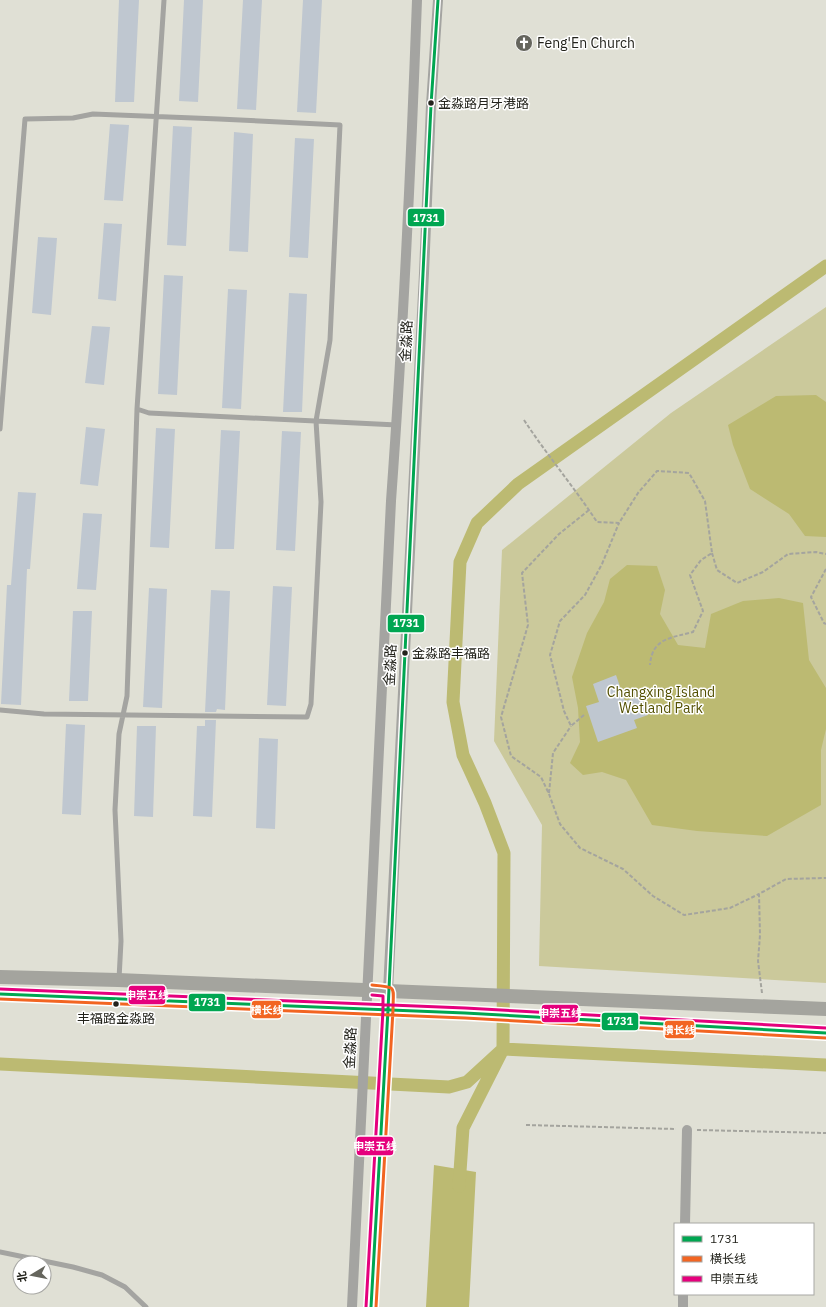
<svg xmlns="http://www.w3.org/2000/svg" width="826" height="1307" font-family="'IBM Plex Sans','Noto Sans SC',sans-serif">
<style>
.green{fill:#cbc99b}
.water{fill:#bcba72}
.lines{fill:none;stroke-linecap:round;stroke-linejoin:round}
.canal{stroke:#bcba72;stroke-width:13}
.building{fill:#bfc7d0}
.path{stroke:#a4a49e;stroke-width:2;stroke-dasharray:4 2;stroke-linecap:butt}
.lane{stroke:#a4a4a1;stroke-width:5}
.street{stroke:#a4a4a1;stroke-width:10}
.secondary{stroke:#a4a49e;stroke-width:14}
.bus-1-casing{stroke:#fff;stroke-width:6}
.bus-2-casing{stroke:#fff;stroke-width:6}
.bus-3-casing{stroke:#fff;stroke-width:6}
.bus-1{stroke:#00a651;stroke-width:3}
.bus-2{stroke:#f26522;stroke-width:3}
.bus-3{stroke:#e5007d;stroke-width:3}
.bus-dot{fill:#23231c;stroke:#fff;stroke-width:1.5}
.labels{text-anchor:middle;stroke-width:3;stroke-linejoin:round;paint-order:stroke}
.bus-label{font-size:13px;fill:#23231c;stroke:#fff;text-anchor:start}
.poi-label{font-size:14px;fill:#23231c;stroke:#fff;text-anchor:start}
.street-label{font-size:14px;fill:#23231c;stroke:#fff}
.park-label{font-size:14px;fill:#535002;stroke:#fff}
.line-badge{stroke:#fff;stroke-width:1.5}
.badge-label{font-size:11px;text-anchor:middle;font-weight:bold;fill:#fff}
</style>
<rect width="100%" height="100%" fill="#e0e0d5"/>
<path class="green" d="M826,307V983L539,966L542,825L494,741L502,550L671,413Z"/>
<path class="water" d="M816,395L826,402V537L805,536L789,514L750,489L733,445L728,425L776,396Z
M627,565L657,566L665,590L660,614L678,645L705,648L711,614L743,601L779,598L803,603L809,660L826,688V729L821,750V805L767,836L697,831L652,825L626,780L602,772L583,775L570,763L580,742L578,708L572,677L587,633L604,602L610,579Z
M434,1165L476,1172L469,1307H426Z"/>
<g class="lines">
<path class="canal" d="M0,1064L449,1087L467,1082L503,1049L826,1065
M459,1186L463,1128L503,1049L504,853L485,803L463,755L453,702L460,562L477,523L518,484L826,266"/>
</g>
<path class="building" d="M119,0H139L134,102H115Z
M184,0H203L198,102L179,101Z
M243,0H262L256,110L237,109Z
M303,0H322L316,113L297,112Z
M110,124L129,125L123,201L104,200Z
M173,126L192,127L186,246L167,245Z
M234,132L253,134L248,252L229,251Z
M295,138L314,139L308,258L289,257Z
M104,223L122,224L116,301L98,299Z
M38,237L57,238L51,315L32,313Z
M164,275L183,276L177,395L158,394Z
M228,289L247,290L241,409L222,408Z
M289,293L307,294L302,412H283Z
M92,326L110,327L104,385L85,383Z
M86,427L105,429L98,486L80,484Z
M156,428L175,429L169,548L150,547Z
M221,430L240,431L234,549H215Z
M282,431L301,432L295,551L276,550Z
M18,492L36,493L30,569H27L21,705L1,704L7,585H11Z
M83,513L102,514L96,590L77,589Z
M273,586L292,587L286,706L267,705Z
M149,588L167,589L162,708L143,707Z
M211,590L230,591L225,710L217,709L216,712H205Z
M73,611H92L88,701H69Z
M616,675L625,701L641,696L648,715L634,720L637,728L598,742L586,706L599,702L593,684Z
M205,720H216L212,817L193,816L197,726H205Z
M66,724L85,725L81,815L62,814Z
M137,726H156L153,817L134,816Z
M259,738L278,739L275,829L256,828Z"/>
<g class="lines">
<path class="path" d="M524,420C547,455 574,487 597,522L619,523L638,493L657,471L689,473L705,501L712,553L701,560L690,575L703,611L693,632C671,638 652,638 650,665
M589,510L559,534L522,573L528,625L501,717L511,756L541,777L549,794L560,824L580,848L623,869L653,896L684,915L730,908L759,894
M712,553L717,570L737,583L763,572L788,554L816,552L826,554
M826,569L811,597L824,623L826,624
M584,715L571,726L564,711L550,655L560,621L585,595L602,564L619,523
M549,793L553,753L571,726
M762,993L758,961L760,935L759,894L786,879L826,878
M526,1125L676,1129
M697,1130L826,1133"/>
<path class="lane" d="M137,409L149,413L397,425
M0,429L25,119L73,118L93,114L219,119L340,125L330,340L316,421L321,502L311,704L307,717L44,714L0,710
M119,979L121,941L115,810L119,734L127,696L137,409L164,0
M0,1252L73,1267L102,1275L125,1287L146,1307"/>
<path class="street" d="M685,1224L687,1130
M352,1307L391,501C403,334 411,167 417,0
M371,1307L388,1010V991L424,273L431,105L438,0
M683,1307V1294"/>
<path class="secondary" d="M0,977L118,980L826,1009
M0,994L465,1013L826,1033"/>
<g class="bus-1-casing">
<path id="bus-1" d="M0,994L465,1013L826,1033
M371,1307L388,1010L431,105L438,0"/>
</g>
<g class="bus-2-casing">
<path id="bus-2" d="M372,985C398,987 393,986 393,1010L376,1307
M0,999L465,1018L826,1038"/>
</g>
<g class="bus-3-casing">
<path id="bus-3" d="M0,989L465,1008L826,1028
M366,1307L383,1010V996L372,995"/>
</g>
<use href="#bus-1" class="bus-1"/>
<use href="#bus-2" class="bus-2"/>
<use href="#bus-3" class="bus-3"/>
</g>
<defs>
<g id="church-disc" transform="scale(0.9)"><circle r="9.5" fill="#65655d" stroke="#fff"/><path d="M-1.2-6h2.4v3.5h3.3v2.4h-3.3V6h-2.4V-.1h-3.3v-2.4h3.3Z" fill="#fff"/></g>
</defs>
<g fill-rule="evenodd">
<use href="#church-disc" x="524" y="43"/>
</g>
<g class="bus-dot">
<circle cx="431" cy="103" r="3.5"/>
<circle cx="405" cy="653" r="3.5"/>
<circle cx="116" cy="1004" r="3.5"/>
</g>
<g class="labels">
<g class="bus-label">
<text x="438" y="108">金淼路月牙港路</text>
<text x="412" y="658">金淼路丰福路</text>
<text x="116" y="1023" text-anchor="middle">丰福路金淼路</text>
</g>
<g class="poi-label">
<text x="537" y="48">Feng'En Church</text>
</g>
<g class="street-label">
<text transform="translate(406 341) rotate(-87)" y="5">金淼路</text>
<text transform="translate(390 665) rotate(-87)" y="5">金淼路</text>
<text transform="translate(350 1048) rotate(-87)" y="5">金淼路</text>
</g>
<g class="park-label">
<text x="661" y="697">Changxing Island<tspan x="661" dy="16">Wetland Park</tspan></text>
</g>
</g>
<g class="line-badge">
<rect x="407" y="208" width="38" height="19" rx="4" fill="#00a651"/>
<rect x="387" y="614" width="38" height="19" rx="4" fill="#00a651"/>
<rect x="128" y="985" width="38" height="20" rx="4" fill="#e5007d"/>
<rect x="188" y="993" width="38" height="19" rx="4" fill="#00a651"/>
<rect x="251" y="1000" width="31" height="19" rx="4" fill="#f26522"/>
<rect x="541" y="1004" width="38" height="19" rx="4" fill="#e5007d"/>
<rect x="601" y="1012" width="38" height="19" rx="4" fill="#00a651"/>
<rect x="664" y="1020" width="31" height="19" rx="4" fill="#f26522"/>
<rect x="356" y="1136" width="38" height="20" rx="4" fill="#e5007d"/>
</g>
<g class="badge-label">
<text x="426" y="222">1731</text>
<text x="406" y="627">1731</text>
<text x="147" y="999">申崇五线</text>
<text x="207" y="1006">1731</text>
<text x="267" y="1014">横长线</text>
<text x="560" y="1017">申崇五线</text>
<text x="620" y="1025">1731</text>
<text x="679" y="1034">横长线</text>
<text x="375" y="1150">申崇五线</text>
</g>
<rect x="674" y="1223" width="140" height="72" fill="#ffffff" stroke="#a7a7a4"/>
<rect x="682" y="1236" width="20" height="6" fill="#00a651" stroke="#a7a7a4"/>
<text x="710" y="1243" font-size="12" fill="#23231c">1731</text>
<rect x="682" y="1256" width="20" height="6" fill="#f26522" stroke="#a7a7a4"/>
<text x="710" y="1263" font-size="12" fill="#23231c">横长线</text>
<rect x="682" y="1276" width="20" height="6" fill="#e5007d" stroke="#a7a7a4"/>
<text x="710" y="1283" font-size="12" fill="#23231c">申崇五线</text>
<g transform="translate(32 1275) rotate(260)"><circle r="19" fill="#ffffff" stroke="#a7a7a4"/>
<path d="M0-3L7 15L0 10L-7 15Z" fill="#65655d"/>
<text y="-6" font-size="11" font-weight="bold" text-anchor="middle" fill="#23231c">北</text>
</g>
</svg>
